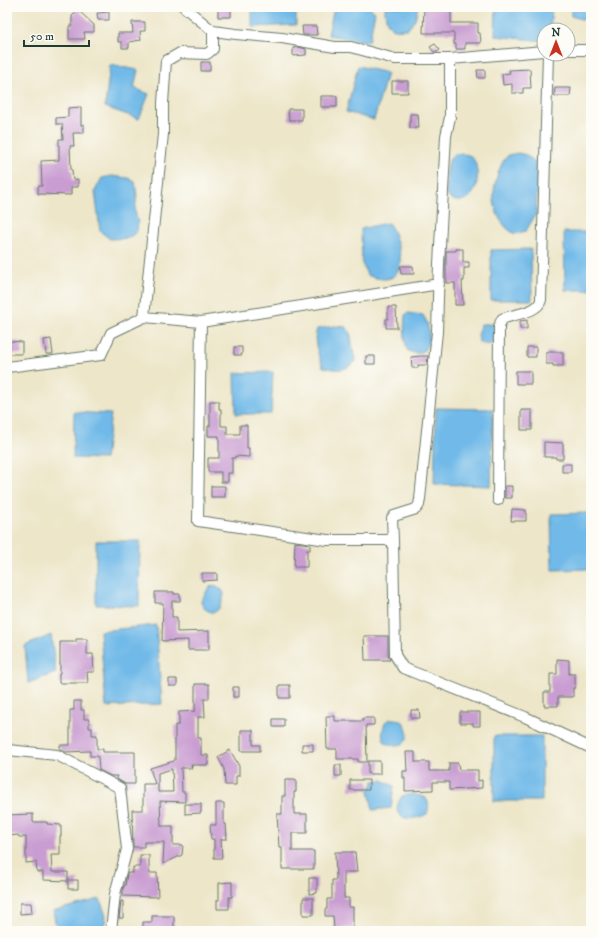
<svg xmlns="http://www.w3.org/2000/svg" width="598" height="938" font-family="'IM FELL DW Pica',serif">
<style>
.water{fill:#6fb9e8;stroke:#477b8e}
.building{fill:#c99dd2;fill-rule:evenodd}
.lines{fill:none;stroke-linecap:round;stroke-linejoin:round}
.street-casing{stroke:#677868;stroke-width:12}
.street{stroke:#fff;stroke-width:10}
</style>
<rect width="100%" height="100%" fill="#fdfcf7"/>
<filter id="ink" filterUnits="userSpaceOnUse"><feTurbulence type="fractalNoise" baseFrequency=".025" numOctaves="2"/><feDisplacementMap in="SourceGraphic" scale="8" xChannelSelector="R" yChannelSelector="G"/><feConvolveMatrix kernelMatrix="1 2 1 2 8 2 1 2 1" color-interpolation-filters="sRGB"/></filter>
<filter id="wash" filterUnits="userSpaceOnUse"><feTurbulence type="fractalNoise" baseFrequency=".012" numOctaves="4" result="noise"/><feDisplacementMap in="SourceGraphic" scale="16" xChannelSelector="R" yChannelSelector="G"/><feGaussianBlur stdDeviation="0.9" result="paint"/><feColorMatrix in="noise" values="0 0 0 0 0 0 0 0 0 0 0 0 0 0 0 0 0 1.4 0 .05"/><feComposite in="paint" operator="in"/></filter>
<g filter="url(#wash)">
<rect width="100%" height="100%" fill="#ede6c9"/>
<path class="water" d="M252,7H296V25L252,27Z
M334,7H369L375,12L369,42L328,35Z
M385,7H418L415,19L408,29C404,29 398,30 395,29C386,27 385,15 385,7Z
M496,7H552L550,30H544V41L495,36Z
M571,7H591V22L571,16Z
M110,65L138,70L134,88L149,94L139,119L105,107Z
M358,66L387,73L374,120L346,112Z
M518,153L526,155L534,161L538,173L536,214L526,231L515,234C503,228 496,215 494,201C492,191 499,161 509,155C511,154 515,154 518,153Z
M459,154C463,154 468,154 472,157C479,165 479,185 473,193C466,203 453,204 446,194C447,186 446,163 451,157C453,154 456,154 459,154Z
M112,176L128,178L135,182L137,195L135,211L138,223L137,231L129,238L110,239L100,231L95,191L102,178Z
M388,223C393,229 394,233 396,240C406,267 399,288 367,275L362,263L361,229L377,225Z
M564,232H591V290H565Z
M531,249L532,300H491V250Z
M408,313L423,315C425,318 427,322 428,326C432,341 426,361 407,350C404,338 404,327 405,315Z
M481,324H488L494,325L496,330L494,343C489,345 484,345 479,342L478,335Z
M335,326L346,327L350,332L355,361C345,372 338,370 323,367C319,355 312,342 317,329Z
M273,372L271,414H236L235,373Z
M436,408L493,409L491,486L434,484Z
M74,412L111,414L105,459L73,458Z
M591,513V569L552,570L551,514Z
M96,541H140L139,606L96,605Z
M212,585L222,590L224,594C223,600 220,613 212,612C209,612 205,609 203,607L201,601L208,589Z
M156,625L162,704L106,707L100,631Z
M51,635L56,673L28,683L25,646Z
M391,719C398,719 404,720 406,727C411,740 405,746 392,745C390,744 387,744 386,743C380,738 383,728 385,722Z
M494,736H542V801H494Z
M382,780L394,786L391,808L373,810L369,791L374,781Z
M411,794C424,796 432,798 427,814C410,823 387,819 402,796Z
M100,899L106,916L104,931H57L53,911Z"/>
<g id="blocks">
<path class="building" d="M218,7H231V17H218Z
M424,7H451V23H478V33H480L481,43H465V49H456V44H454V33H423Z
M78,10L94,25V32H84L85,39H69V26H72V16Z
M109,12V20H98L97,13Z
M132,22H145V31H140L141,40L129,42V48H122V42H118V33H133Z
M302,26H316L317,35H303Z
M435,44L440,50L437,52H434L430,47Z
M299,47L306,49V55L293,56V48Z
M201,62H210V71H201Z
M530,69L531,88H523V93H512V84L503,85L502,74L510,73L509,70Z
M477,70H485V78H478Z
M392,81H408V93H392Z
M555,88H571L570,96H554Z
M321,96H337V107H321Z
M81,107V125H84V133H73L74,146H70L71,170H72L73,180L78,179V187H71V195L38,194V186H42L41,161L59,160V139H63L62,124H56V118L68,117V108Z
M288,109H302V120H289Z
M410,114H418L419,128H410Z
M456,249H463V262H469V268H464V281H462L463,305H455V283H446V251H456Z
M400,266H413L414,274H401Z
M388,307H396L397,328H386V319H388Z
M527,320V329H520V321Z
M51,339L53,354H46L44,340Z
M9,341L22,342V354H9Z
M234,347H242V355H234Z
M527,347H536V357H527Z
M546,352H563V366H553V364H546Z
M366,356H375V364H366Z
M421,356H428L427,365H418V368H412L411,357Z
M516,371H531V384H516Z
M210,401H219V409H221V426H227V434H240V425H247V448H249V457L235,456V458H232V473H228V482H221V472H208V458H219V436H208V426H210Z
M521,410H532V430H521Z
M544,442L563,443V459H556V457H544Z
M562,464H571V472H562Z
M211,486H225V497H211Z
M505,486H512V498H505Z
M512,509L526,510V521H511Z
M295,542L310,544V550H307V567H294Z
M202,573H217V580L202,581Z
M155,592H174V594H180V601H172V617H177V632L209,631V650H188V640L162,641L163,603H155Z
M364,636H388V655L390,660H365Z
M76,639H87V654H93L94,672H87L88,683H59V674L60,673V642H76Z
M557,659L569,660V674H575V688H573V697H558V706H544V692H550V674H557Z
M169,679H177V686H169Z
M195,684H209V699H204L205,717H198V738H201V755H208V765H191L192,768H181L182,792H185V802L160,801L161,826H173V845H183L182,855L163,864L164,842H144V847H133L132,810H143V784H155L150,768L174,761L175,760V725H179V712L195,711ZM172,769L173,792H158V773Z
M279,685H290V698H279Z
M233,687H239V697H233Z
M74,701H81V710H84V719H89V728H92V735H97V749H103V752H135V784H125L117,779V776H111L99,770L98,756H90V751L65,752L60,749V745H70V710H74Z
M411,710H419L420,718H411Z
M460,712H480V726H473V723H460Z
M326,716H335V721H363V718H374V725H366L367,762H358V759H337V749H327Z
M273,719H284V727H273Z
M241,730H253V745H260V751H241Z
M302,744H313V751H302Z
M230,750L239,766V776H236V785H225L224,769L218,757Z
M406,752H415V762H429V771H449V763H458L459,770H478V781L482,780V788L449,790V782H433V790L405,791V778H403V771H407Z
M368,761H380V774H368Z
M335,765H341V776H335Z
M285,780H296V792H294V814H307V833H292V851H314V869H282V847H279L277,814H282V796H285Z
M350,780H369V790H350Z
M216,803H224V824H226L227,839H221L222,858H214V839H211L210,825H216Z
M185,804H201V813L185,814Z
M33,814V822H47V824L61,825V836H60V855H51L52,872H68V880H78V889H68V881L43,880V872H37L36,862L26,863V837H19L18,835L7,836V815Z
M335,852H355L357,872H344V898H349V907H353V928L334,929L333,916H325V909H327V899H332V880H336Z
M140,855H149V873H157L158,897L123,896V889L124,886H125L127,873H133V867H140Z
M309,878H317V893L309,894Z
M232,882V897H229V909H217V900H219V883Z
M303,898H313V915H303Z
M121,901H123V918H119Z
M20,903H31L32,913L20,914Z
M152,916H174V931H143V922H152Z"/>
</g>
</g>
<g filter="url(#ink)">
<use href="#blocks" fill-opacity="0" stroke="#677868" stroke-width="1"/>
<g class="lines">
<g class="street-casing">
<path id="street" d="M184,7L213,31L236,34L282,38L335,47H351L395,59H450L544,51
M568,50H591
M144,317L201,322L439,284
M201,322L198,521L327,540H393L392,518L394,516L416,509L419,505L420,499L437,332L439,264L446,136L450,117V59
M7,367L101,355L111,333L144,317L163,134V103L166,61L180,53L207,54L213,49V31
M498,500L499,326L502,319C513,314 538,313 541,300L548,54
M393,540L395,655L403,668L525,717L591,748
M7,747L8,750L57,755L120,788L127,849L115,894L111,931"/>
</g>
<use href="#street" class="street"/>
</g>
</g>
<rect width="598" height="938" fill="none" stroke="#fdfcf7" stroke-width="24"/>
<g transform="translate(556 42)"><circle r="19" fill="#fdfcf7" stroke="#a4b0a9"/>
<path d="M0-3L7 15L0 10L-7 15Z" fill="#c8321e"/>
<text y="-6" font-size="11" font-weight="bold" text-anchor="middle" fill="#1f3d34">N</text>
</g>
<path d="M24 40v6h65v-6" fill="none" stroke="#1f3d34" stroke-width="2"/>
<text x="30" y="40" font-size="12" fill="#1f3d34" stroke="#fdfcf7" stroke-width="3" paint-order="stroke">50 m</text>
</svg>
